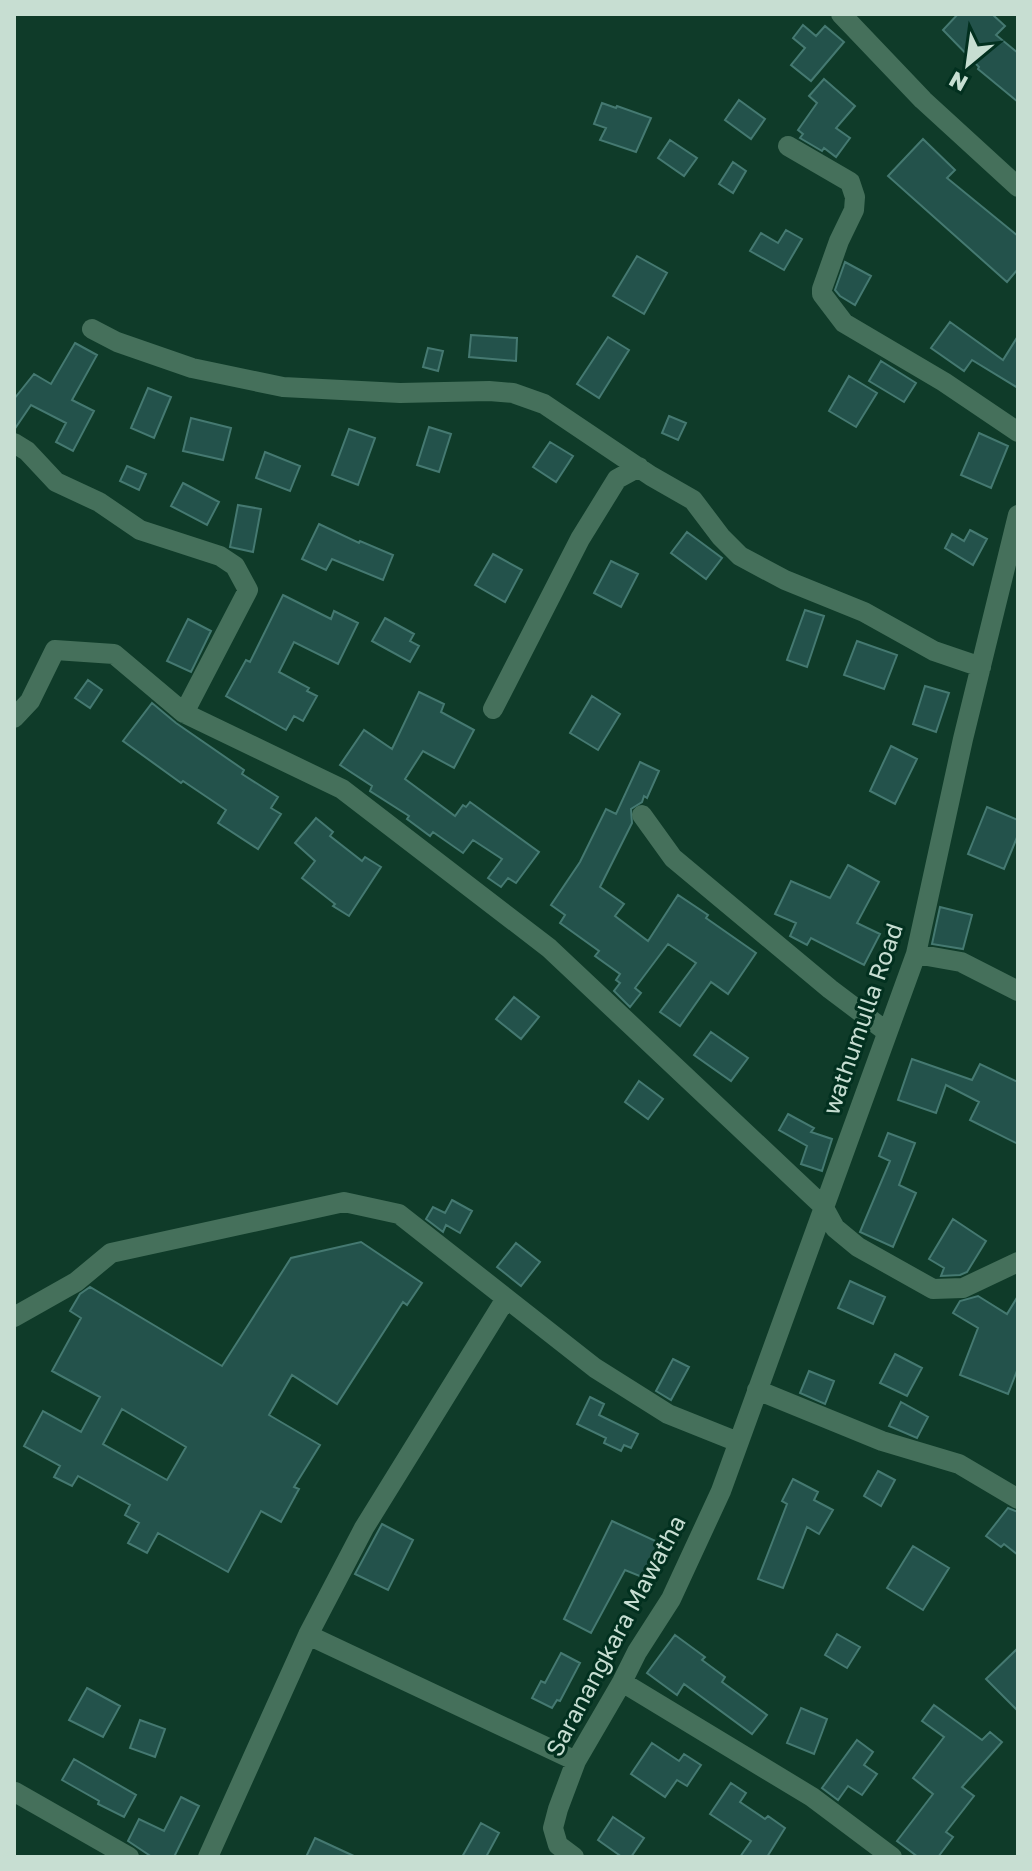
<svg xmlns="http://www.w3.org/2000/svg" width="1032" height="1871" font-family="'Golos Text',sans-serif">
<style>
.building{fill:#23524b;stroke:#457971;stroke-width:2;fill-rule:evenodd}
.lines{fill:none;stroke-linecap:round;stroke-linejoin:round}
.street{stroke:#45705b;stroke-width:20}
.labels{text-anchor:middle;stroke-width:6;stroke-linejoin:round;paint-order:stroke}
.street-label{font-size:24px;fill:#c7ded2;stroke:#02301f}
</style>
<rect width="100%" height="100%" fill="#0f3b29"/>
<path class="building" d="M958,14H992L1005,26L996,35L1018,53V102L978,69L979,67L943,30Z
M803,25L816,36L825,26L844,42L811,81L791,65L805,48L793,38Z
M824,79L855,106L836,128L850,138L836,157L824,148L822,151L800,138L803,134L798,130L817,103L809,96Z
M739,100L765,119L751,139L725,120Z
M602,103L616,108L617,106L651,118L636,152L600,140L606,128L594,124Z
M923,139L955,170L947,178L1018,236V269L1007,282L888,176Z
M670,140L697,158L684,176L658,158Z
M733,162L746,171L733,193L719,184Z
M786,230L802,239L784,270L750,251L761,233L778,243Z
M637,256L667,273L644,314L613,296Z
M845,262L871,276L855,305L840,296L835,290Z
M950,322L1003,360L1018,336V388L972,360L964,371L931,348Z
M471,335L517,338L516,361L469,357Z
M608,337L629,350L599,398L577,384Z
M75,343L97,355L72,400L94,411L73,451L56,442L66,423L31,405L14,430V399L34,374L51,384Z
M428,348L443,351L438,371L423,367Z
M881,361L916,383L904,402L869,381Z
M849,376L877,393L856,427L829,411Z
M148,388L171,397L154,438L131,428Z
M669,416L686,423L678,440L662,433Z
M191,418L231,428L223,460L183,451Z
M429,427L451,434L439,472L417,465Z
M349,429L375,438L358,485L332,475Z
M979,433L1008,446L991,488L961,475Z
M550,442L573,456L556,482L533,467Z
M265,452L300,466L290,491L256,478Z
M127,466L146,474L139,490L120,481Z
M183,483L219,502L207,525L171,506Z
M238,505L261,509L253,552L230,547Z
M319,524L359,543L360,541L393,555L383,580L332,559L326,570L302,559Z
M970,530L987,539L973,565L945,548L952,534L964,541Z
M687,532L722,558L706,579L671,553Z
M493,554L522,570L505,602L475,585Z
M611,561L638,574L621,607L594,593Z
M283,595L331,619L334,611L358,623L338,664L294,642L279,672L309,688L307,691L317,696L303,721L294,716L286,730L226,696L246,660L250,662Z
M805,610L824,616L807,667L787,660Z
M385,618L414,634L410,641L419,646L410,662L372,641Z
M188,619L211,631L191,672L167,661Z
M857,641L897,655L884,689L844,675Z
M88,680L102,690L90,708L75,698Z
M925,686L949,693L936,732L913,724Z
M419,692L444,704L441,712L474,730L454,768L423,751L405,779L455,816L463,805L466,807L470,802L539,852L516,883L508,878L501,887L488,878L502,859L473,840L463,853L433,832L430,836L407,819L409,816L370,791L372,786L340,765L364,730L392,749Z
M592,696L620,714L598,750L570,733Z
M152,703L176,723L244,770L242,774L278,797L271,808L281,814L258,849L218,823L226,810L183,781L181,783L123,741Z
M891,746L917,759L895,804L870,791Z
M640,762L659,771L647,798L644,796L642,802L631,809L632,823L600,887L624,904L615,916L648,941L678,895L708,915L706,918L756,953L728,994L711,982L680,1026L660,1012L696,963L668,944L635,988L641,993L630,1007L614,991L620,983L616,980L620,974L595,956L599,951L560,923L565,915L551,905L580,862L606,809L616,814Z
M987,807L1018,820V835L1004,869L968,854Z
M316,818L333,832L330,836L362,861L365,857L381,867L349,916L333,906L335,904L302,878L315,861L295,843Z
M848,865L879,882L857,923L880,934L864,965L811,938L807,945L790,936L796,923L775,914L791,881L830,898Z
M940,907L972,915L963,949L932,944Z
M514,997L539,1017L521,1039L496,1019Z
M711,1032L748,1058L731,1081L694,1055Z
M912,1059L972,1080L980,1064L1018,1082V1144L970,1120L979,1102L946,1085L936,1113L898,1100Z
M639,1081L663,1099L648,1119L625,1102Z
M788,1114L814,1128L811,1132L832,1139L822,1171L801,1164L807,1146L779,1130Z
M888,1133L915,1143L899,1185L916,1193L893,1247L860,1232L890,1161L879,1156Z
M452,1200L472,1211L460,1233L446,1225L443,1232L426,1219L433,1207L445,1213Z
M953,1219L986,1241L967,1272L960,1275L941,1276L944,1268L929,1259Z
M361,1242L422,1283L407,1305L403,1302L337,1404L292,1375L269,1415L320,1445L294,1487L299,1489L281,1522L261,1511L228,1572L158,1533L147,1553L128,1543L139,1523L125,1515L130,1505L78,1476L72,1486L54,1477L60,1466L24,1446L43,1411L81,1432L100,1397L52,1371L81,1318L70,1311L80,1294L90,1287L222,1366L291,1258ZM122,1409L186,1447L167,1480L103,1444Z
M516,1243L540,1262L521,1286L497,1267Z
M850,1281L885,1297L873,1324L838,1308Z
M978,1296L1007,1314L1018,1296V1368L1008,1394L960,1375L978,1328L953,1313L960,1301Z
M895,1354L922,1368L907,1396L880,1383Z
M673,1359L689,1367L671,1400L656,1391Z
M809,1371L834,1381L825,1404L800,1393Z
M590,1397L604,1404L599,1415L638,1434L631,1448L624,1445L621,1451L604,1443L606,1438L577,1424Z
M901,1402L928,1417L917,1438L889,1426Z
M878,1471L895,1480L881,1506L864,1496Z
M793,1479L818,1492L814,1500L833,1510L819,1534L807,1527L783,1588L758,1579L787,1504L782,1501Z
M1008,1508L1018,1512V1555L1004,1544L1001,1547L986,1536Z
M612,1521L662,1544L647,1579L625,1570L591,1633L564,1619Z
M382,1524L413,1540L388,1590L355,1574Z
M913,1546L949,1568L923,1610L887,1588Z
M837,1634L860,1647L847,1668L825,1655Z
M675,1635L705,1657L702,1660L725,1677L722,1682L767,1715L752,1734L684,1684L677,1695L647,1673Z
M1018,1648V1711L986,1679Z
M561,1653L580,1663L560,1701L557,1700L552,1708L532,1698L541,1681L545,1683Z
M87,1688L120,1706L103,1737L69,1720Z
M934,1705L982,1740L990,1732L1002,1742L962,1787L974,1796L946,1832L953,1837L938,1857H918L897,1841L933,1794L913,1778L944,1737L922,1721Z
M801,1708L827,1719L814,1754L787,1743Z
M140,1720L165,1729L155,1757L130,1748Z
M857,1740L873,1752L864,1765L877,1774L862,1795L848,1786L838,1800L822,1788Z
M652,1743L679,1761L684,1754L701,1765L687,1786L677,1780L665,1797L631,1774Z
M74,1759L136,1795L124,1817L98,1804L99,1801L62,1780Z
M731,1783L746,1793L740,1802L765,1819L768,1816L785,1828L767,1857H740L751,1841L710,1814Z
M181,1797L199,1806L174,1857H152L128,1841L139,1819L164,1831Z
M613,1817L644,1838L631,1857H622L598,1840Z
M481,1823L499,1833L486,1857H462Z
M315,1838L356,1857H306Z"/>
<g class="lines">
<path class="street" d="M841,14L923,100L1018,187
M788,146L850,182L855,197L854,210L839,241L822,289V294L844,323L944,382L1018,432
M92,329L117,342L192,368L283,387L400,393L489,391L513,393L544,404L651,476L693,500L721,537L740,556L785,580L864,612L934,651L981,667
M14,443L27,451L56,482L99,502L140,530L220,556L235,566L248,590L184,713L342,789L549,948L823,1206L835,1228L858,1247L933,1289L963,1288L1018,1262
M493,709L580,539L617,479L639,467
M14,718L30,701L55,650L114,654L184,713
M642,815L673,858L830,989L887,1032
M916,954L961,962L1018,991
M14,1317L76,1282L111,1253L344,1202L399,1214L595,1368L668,1414L738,1442
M757,1390L882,1441L959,1464L1018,1499
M308,1635L576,1761
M622,1682L812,1797L892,1857
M15,1792L129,1857
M208,1857L308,1635L364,1528L505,1300
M574,1857L558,1845L553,1828L558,1809L576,1761L622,1682L637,1652L671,1599L721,1491L916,954L963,739L1018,515"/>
</g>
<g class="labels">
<g class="street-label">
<text transform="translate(863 1019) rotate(-71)" y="8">wathumulla Road</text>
<text transform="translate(616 1636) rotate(-62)" y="8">Saranangkara Mawatha</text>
</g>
</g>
<rect width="1032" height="1871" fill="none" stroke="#c7ded2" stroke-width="32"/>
<g transform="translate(968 64) rotate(209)" stroke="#02301f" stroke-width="6" paint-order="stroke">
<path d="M0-6L14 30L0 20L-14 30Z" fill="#c7ded2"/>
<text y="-12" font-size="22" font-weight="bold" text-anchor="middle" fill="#c7ded2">N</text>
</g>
</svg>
